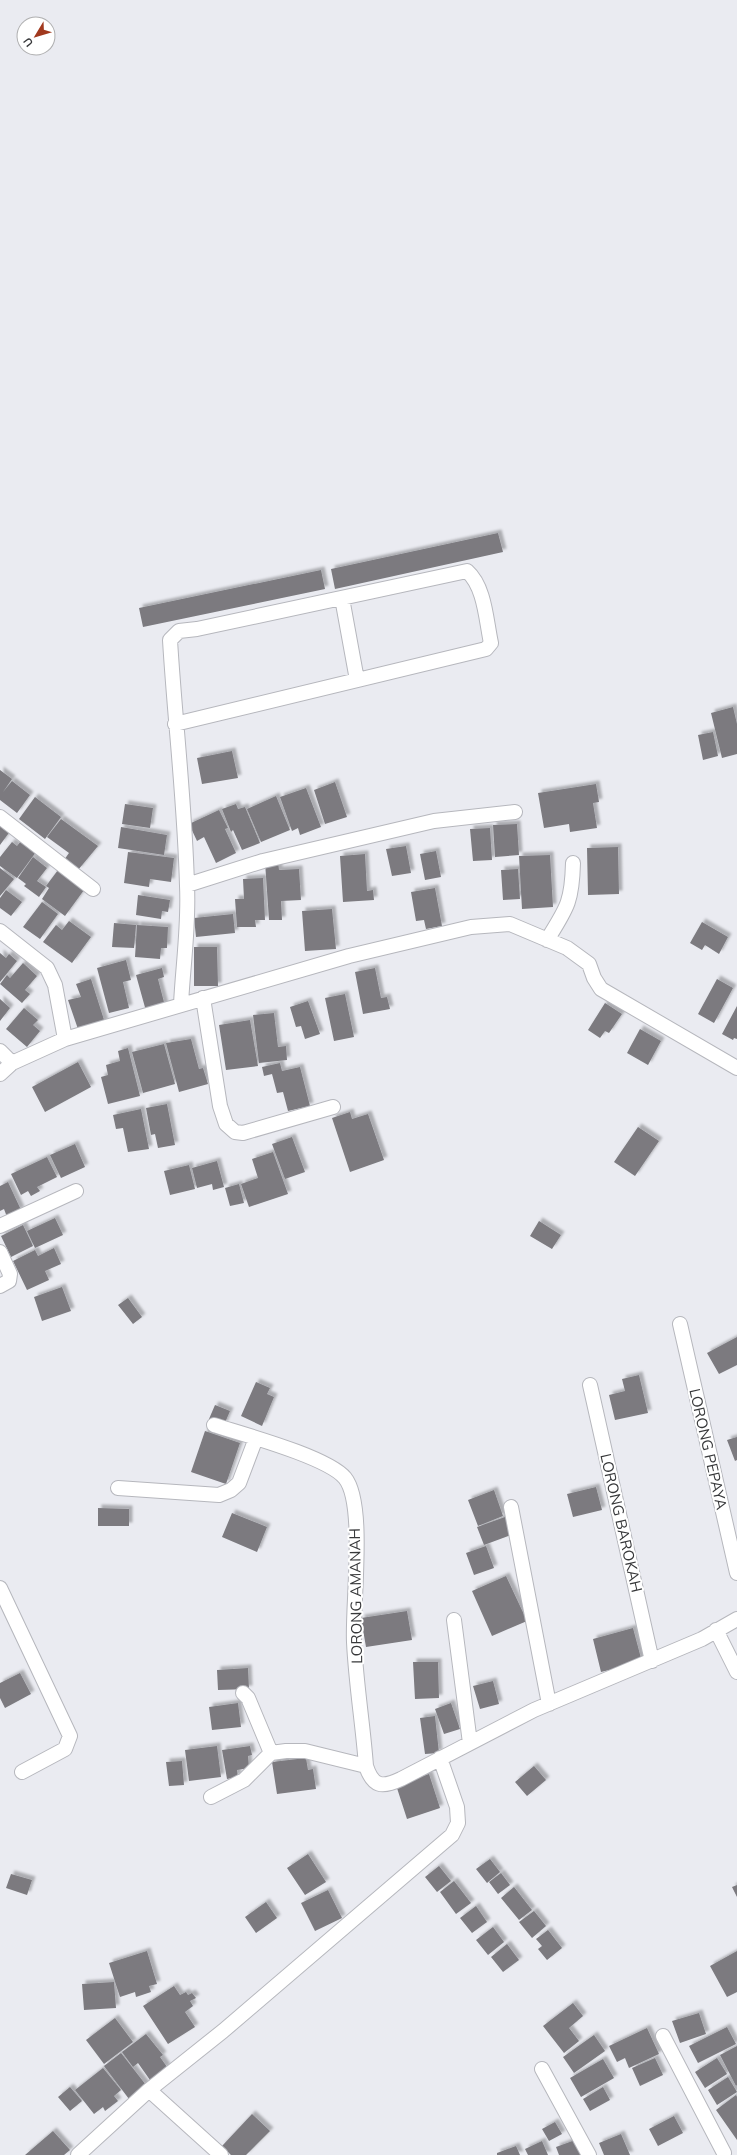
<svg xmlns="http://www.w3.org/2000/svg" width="737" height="2155" font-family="Mulish,sans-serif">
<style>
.building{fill:#7b7a7f;filter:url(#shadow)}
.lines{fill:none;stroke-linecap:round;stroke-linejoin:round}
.minor-casing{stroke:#b6b7bd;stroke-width:16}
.minor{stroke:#fff;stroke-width:14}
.labels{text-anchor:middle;stroke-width:4;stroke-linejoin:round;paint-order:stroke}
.street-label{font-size:15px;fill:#37383a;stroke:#fff}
</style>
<defs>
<filter id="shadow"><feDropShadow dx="3.5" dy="-3.5" stdDeviation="1" flood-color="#0004"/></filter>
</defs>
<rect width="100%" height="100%" fill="#eaebf1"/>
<path class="building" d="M498,533L503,552L335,589L331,569Z
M321,570L325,589L143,627L139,608Z
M733,707L737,724V754L722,758L711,713Z
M713,732L718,756L703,760L698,735Z
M232,751L238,778L202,784L197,758Z
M0,770L12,779L3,792L12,781L30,795L17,813L0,800Z
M335,782L347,817L325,824L314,790Z
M596,784L599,802L593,803L597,828L570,832L569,824L544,828L538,793Z
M306,788L321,827L300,835L298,828L292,831L280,797Z
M276,796L290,830L261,842L247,809Z
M35,797L61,817L45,839L19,819Z
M125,804L153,808L150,828L122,824Z
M236,804L238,809L245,807L260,843L242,850L233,830L231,832L222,809Z
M219,810L228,828L225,829L236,853L216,863L204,837L197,841L189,824Z
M61,819L98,846L78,870L64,860L69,853L47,837Z
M0,821L11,830L0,845Z
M517,824L519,855L495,857L493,825Z
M121,827L167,835L164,855L118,848Z
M490,828L492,860L473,861L470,829Z
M21,841L36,852L17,878L0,866V857L12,842L17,846Z
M406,846L411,873L392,876L386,849Z
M618,847L619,894L588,895L587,848Z
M436,851L441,877L425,880L420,854Z
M128,852L174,858L171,882L150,879L149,887L124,883Z
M365,854L367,891L373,890L374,900L343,902L340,856Z
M550,855L553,907L522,909L519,856Z
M33,857L47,868L37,881L46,887L39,897L24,886L26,884L18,878Z
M278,861L279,870L299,869L301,900L281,901L282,920H269L265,862Z
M0,868L14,879L0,896Z
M518,869L520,899L503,900L501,870Z
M58,870L84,890L65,916L42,899L49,888L46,886Z
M263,878L265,920H255L256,927H237L235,899H244L243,879Z
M435,888L442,926L426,929L424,920L416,921L411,892Z
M6,890L22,902L11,916L0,908V898Z
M138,895L170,900L168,912L162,911L161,919L136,915Z
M42,902L58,914L40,939L23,927Z
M332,909L336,949L305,951L302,911Z
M233,914L235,933L196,937L194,918Z
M69,921L91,937L72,963L43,942L56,925L62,930Z
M702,922L728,937L719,954L705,945L702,950L690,943Z
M114,923L136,925L134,948L112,947Z
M137,925L168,927L167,948H161L160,959L135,957Z
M194,947H217L218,986H194Z
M0,953L6,958L9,954L17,961L0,982Z
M126,960L131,980L123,982L129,1008L109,1013L97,968Z
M23,963L37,976L25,990L30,994L22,1003L0,984L7,975L10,978Z
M162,968L164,977L158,979L165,1006L146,1011L136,975Z
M375,968L381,998L387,997L390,1009L363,1014L355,972Z
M91,979L105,1023L79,1032L68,1000L81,997L76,984Z
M717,979L733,988L714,1023L698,1014Z
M345,994L354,1037L334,1041L325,998Z
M0,999L10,1008L0,1021Z
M308,1001L320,1034L305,1039L301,1026L296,1027L290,1007Z
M605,1003L622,1014L609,1033L605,1031L600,1038L588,1030Z
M737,1006V1039L734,1038L733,1040L722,1034Z
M24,1008L38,1020L33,1025L40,1031L27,1047L6,1029Z
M274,1013L278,1047L286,1046L287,1060L259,1063L253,1015Z
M250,1020L258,1066L226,1070L219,1025Z
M640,1029L661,1041L648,1065L627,1053Z
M191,1039L199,1069L203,1068L208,1084L179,1092L166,1043Z
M164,1044L175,1084L143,1093L132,1052Z
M128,1048L140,1096L108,1104L101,1077L108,1075L106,1065L120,1061L118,1051Z
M78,1062L91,1087L45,1112L32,1087Z
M280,1063L282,1071L300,1067L310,1106L288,1111L283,1092L277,1093L272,1074L264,1076L262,1067Z
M167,1104L175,1145L158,1148L155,1134L151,1135L146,1108Z
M141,1109L149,1149L128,1152L123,1128L116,1129L113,1115Z
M350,1112L352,1119L368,1114L384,1160L350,1172L332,1118Z
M638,1127L659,1141L635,1176L614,1162Z
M292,1137L305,1172L285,1179L272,1144Z
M75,1144L85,1167L61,1178L50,1155Z
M273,1152L288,1194L249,1207L241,1184L258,1178L252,1159Z
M47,1157L57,1177L37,1187L40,1191L31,1196L28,1191L21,1195L11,1174Z
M217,1161L224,1187L213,1190L212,1184L197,1188L192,1168Z
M189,1165L195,1189L170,1195L164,1171Z
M8,1182L21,1210L7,1217L4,1209L0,1211V1186Z
M239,1184L244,1203L230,1206L225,1188Z
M55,1218L63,1235L35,1248L27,1231Z
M539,1221L561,1235L552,1249L530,1236Z
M23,1225L33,1246L11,1257L1,1236Z
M54,1248L61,1264L45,1271L49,1280L27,1290L13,1261L35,1250L38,1256Z
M62,1287L71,1311L42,1321L34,1297Z
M128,1298L142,1317L133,1324L118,1305Z
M737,1337V1365L719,1374L707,1353Z
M639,1375L648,1413L615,1420L609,1395L625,1391L622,1379Z
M256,1382L270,1388L267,1394L274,1397L262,1426L241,1416Z
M215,1405L230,1411L224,1425L209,1419Z
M205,1431L240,1443L226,1484L191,1472Z
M737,1437V1460L735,1461L727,1440Z
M596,1487L602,1510L573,1517L567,1494Z
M494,1490L503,1516L478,1526L468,1500Z
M98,1508L129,1509V1526H98Z
M232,1513L267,1527L257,1552L222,1537Z
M505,1517L511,1535L484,1545L477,1527Z
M486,1546L494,1568L474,1575L466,1553Z
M506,1576L527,1621L492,1636L472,1591Z
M407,1611L412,1640L366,1647L361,1618Z
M633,1628L642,1662L601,1672L593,1639Z
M413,1662H438L439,1698L415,1699Z
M248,1668L249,1689L218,1690L217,1670Z
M20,1673L31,1694L5,1708L0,1698V1683Z
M493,1681L499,1704L480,1709L473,1686Z
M238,1703L241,1727L212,1730L209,1707Z
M451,1703L460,1729L444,1734L435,1709Z
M435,1716L439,1753L425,1754L420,1718Z
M217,1746L221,1777L189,1781L185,1750Z
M250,1746L252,1755L248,1756L249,1768L237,1770L238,1777L227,1779L222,1750Z
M306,1758L308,1770L313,1769L316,1789L277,1794L272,1762Z
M182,1761L184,1785L169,1786L166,1762Z
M534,1766L546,1780L527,1796L515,1782Z
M429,1774L440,1808L407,1819L396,1785Z
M308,1854L326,1882L305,1895L287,1868Z
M490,1859L500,1872L487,1883L476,1869Z
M439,1866L451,1881L437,1892L425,1877Z
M501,1873L510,1885L498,1894L489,1882Z
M11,1874L32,1880L27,1895L6,1888Z
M454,1881L471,1903L456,1914L440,1892Z
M737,1885V1897L732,1887Z
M514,1887L532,1910L519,1920L501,1898Z
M328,1890L342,1918L315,1931L301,1903Z
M266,1902L277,1918L256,1933L245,1917Z
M476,1906L487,1922L472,1933L460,1918Z
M534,1911L546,1926L532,1938L519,1922Z
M493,1927L504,1942L488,1955L476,1940Z
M548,1930L562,1948L547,1960L538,1949L542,1946L536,1939Z
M507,1944L519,1960L503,1972L491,1957Z
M147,1951L157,1984L149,1986L151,1992L136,1997L135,1992L120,1997L109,1963Z
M737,1951V1992L727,1997L710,1966Z
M114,1982L116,2008L84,2010L82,1984Z
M174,1986L180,1995L186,1992L188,1995L192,1993L196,1998L190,2001L193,2006L185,2012L195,2027L168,2044L143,2006Z
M573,2003L583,2016L569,2028L579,2041L564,2053L543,2026Z
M699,2013L706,2034L680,2043L672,2021Z
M115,2018L133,2042L104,2064L86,2040Z
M727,2027L736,2044L698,2063L689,2046Z
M647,2028L659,2054L629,2068L625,2058L617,2062L609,2046Z
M146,2034L163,2055L160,2057L167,2067L150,2080L138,2063L133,2067L122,2052Z
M594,2035L605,2051L574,2073L563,2057Z
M737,2046V2085L736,2086L720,2055Z
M121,2053L146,2085L129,2099L104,2066Z
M655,2058L663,2075L640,2086L632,2068Z
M717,2058L727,2074L705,2088L695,2072Z
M603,2059L614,2078L581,2097L570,2078Z
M103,2068L121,2090L114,2096L118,2101L105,2111L103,2107L94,2114L75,2090Z
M728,2077L737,2092L717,2105L708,2090Z
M70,2087L82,2101L70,2111L58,2097Z
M603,2087L610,2100L590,2111L583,2099Z
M736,2095L737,2097V2140L716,2110Z
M252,2114L270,2131L246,2155H231L222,2146Z
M674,2116L683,2133L658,2146L649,2129Z
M555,2122L562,2134L549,2141L542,2129Z
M53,2131L70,2150L64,2155H25Z
M621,2134L630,2155H604L599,2143Z
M578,2139L583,2155H559L556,2147Z
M542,2141L548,2155H528L525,2149Z
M516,2146L520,2155H497V2153Z"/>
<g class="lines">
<g class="minor-casing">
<path id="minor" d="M342,598L357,680
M175,724L486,649L491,643C486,620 485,587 467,571L197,629L179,631L170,640C175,722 185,804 187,886C189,925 183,965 181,1004
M0,817L93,889
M187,885L263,861L434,821L515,812
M0,931L47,968L55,985L65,1039
M547,940C567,908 572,902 573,863
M203,998L220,1106L226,1124L235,1132L243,1133L333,1107
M0,1051L12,1063
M0,1074L12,1063L65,1039L349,956L471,927L510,924L567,948L589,964L594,978L601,989L737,1068
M0,1226L76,1191
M0,1252L10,1274L9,1281L0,1286
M680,1324L737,1573
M590,1385L652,1661
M214,1425C242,1434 328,1457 345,1478C366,1504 352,1606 354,1642C356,1684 363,1725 366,1766C373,1787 382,1788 401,1779L534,1710L702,1639L737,1619
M118,1488L219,1495L231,1490L239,1483L256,1438
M511,1507L549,1704
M0,1588L70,1736L65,1749L22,1772
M454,1620L470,1743
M716,1630L737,1672
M243,1693L248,1698L271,1753
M211,1797L244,1780L271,1753L286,1751H305L366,1766
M663,2036L724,2153
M542,2069L589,2155
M149,2090L221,2155
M78,2155L149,2090L223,2031L452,1835L458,1823L457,1807L440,1758"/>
</g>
<use href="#minor" class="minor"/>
</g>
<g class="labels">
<g class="street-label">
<text transform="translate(708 1449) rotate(77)" y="5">LORONG PEPAYA</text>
<text transform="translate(621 1523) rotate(77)" y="5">LORONG BAROKAH</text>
<text transform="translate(356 1596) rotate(-91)" y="5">LORONG AMANAH</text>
</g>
</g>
<g transform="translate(36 36) rotate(232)"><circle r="19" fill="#ffffff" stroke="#afafb0"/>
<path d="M0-3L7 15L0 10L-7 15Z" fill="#a1391e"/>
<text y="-6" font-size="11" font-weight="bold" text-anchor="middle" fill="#37383a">U</text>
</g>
</svg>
